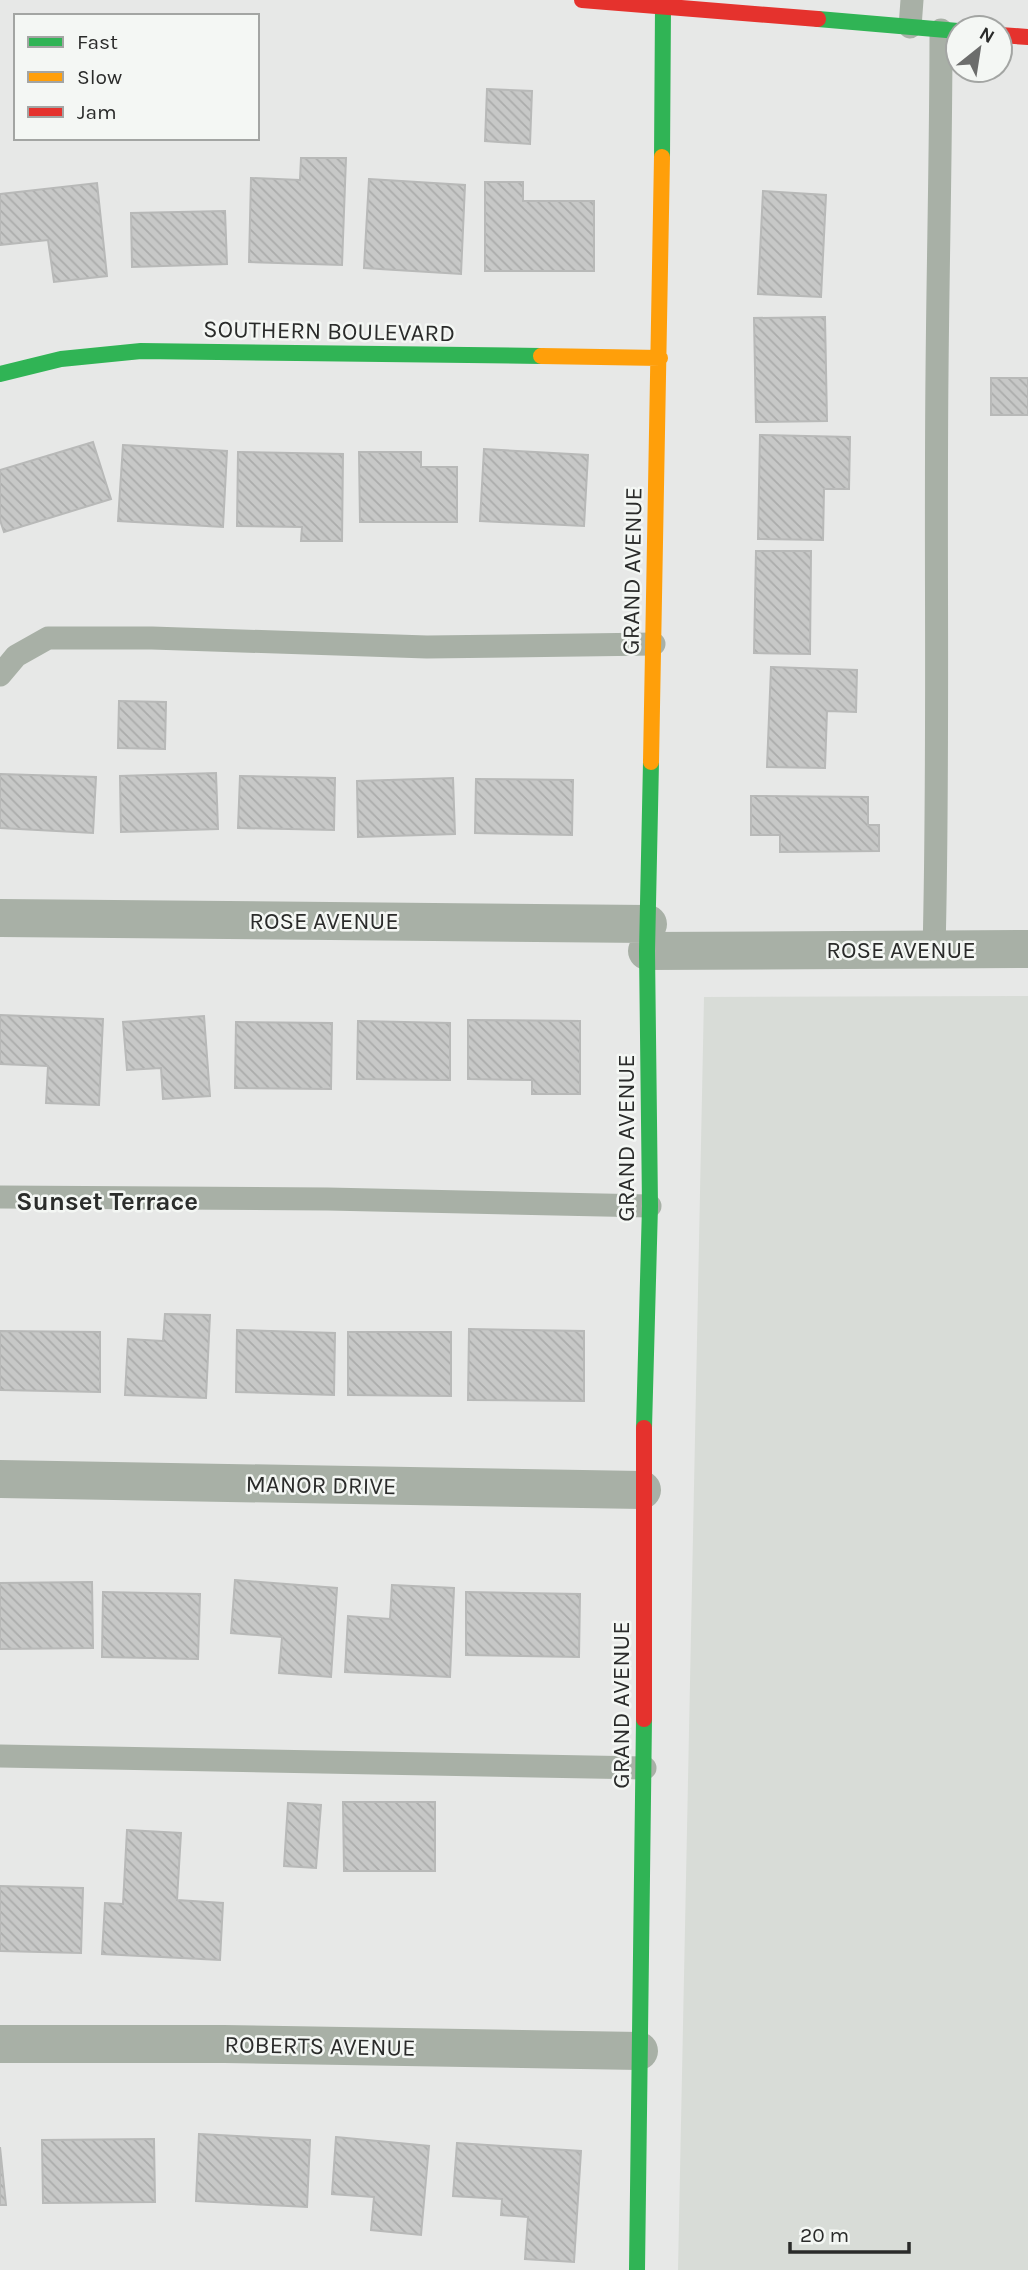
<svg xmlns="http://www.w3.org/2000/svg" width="1028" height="2270" font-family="Karla,sans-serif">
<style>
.built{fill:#d8dcd7}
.building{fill:url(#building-back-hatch);stroke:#b8b9b8;stroke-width:2}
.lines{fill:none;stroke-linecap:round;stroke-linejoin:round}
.lane{stroke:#a8b0a6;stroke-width:23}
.street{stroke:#a8b0a6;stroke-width:38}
.fast{stroke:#30b455;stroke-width:16}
.slow{stroke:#ff9f0a;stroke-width:16}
.jam{stroke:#e5322d;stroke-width:16}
.labels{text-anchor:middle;stroke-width:5;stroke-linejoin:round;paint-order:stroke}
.street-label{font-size:24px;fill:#2a2b2a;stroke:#f4f7f4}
.neighbourhood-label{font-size:26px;font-weight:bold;fill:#2b2d2b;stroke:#f4f7f4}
</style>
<defs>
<pattern id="building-back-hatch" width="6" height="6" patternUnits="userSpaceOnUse" patternTransform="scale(1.75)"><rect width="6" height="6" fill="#c7c8c7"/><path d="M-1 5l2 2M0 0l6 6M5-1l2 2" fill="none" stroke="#abacab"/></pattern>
</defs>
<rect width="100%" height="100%" fill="#e7e8e7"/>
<path class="built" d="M1028,996V2270H678L704,997Z"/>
<path class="building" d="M487,89L532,91L530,144L485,141Z
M301,158H346L342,265L249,262L251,178L300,180Z
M369,179L465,185L461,274L364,268Z
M485,182H523V201H594V271H485Z
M97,183L107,276L54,282L48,240L0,245V194Z
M763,191L826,195L821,297L758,294Z
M225,211L227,264L132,267L131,213Z
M825,317L827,421L756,422L754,318Z
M991,378H1028V415H991Z
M760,435L850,437L849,489H824L823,540L758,539Z
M93,442L111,499L4,532L0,520V470Z
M123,445L227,451L223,527L118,521Z
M484,449L588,455L584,526L480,521Z
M238,452L343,454L342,541H301L302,527L237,526Z
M359,452H421V467H457V522H360Z
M756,551H811L810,654L754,653Z
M771,667L857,670L856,712L827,711L825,768L767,767Z
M119,701L166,702L165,749L118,748Z
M216,773L218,829L121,832L120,776Z
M0,774L96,777L93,833L0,828Z
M240,776L335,778L334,830L238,828Z
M453,778L455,834L358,837L357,781Z
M476,779L573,780L572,835L475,833Z
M751,796L868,797V825H879V851L780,852V835H751Z
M0,1015L103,1019L99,1105L46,1103L48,1066L0,1064Z
M204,1016L210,1096L163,1099L161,1068L127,1070L123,1022Z
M468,1020L580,1021V1094H532V1080L468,1079Z
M358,1021L450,1023V1080L357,1079Z
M236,1022L332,1023L331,1089L235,1088Z
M165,1314L210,1315L206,1398L125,1395L128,1339L163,1341Z
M469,1329L584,1331V1401L468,1400Z
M237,1330L335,1333L334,1395L236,1392Z
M0,1331L100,1332V1392L0,1390Z
M348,1332H451V1396L348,1395Z
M235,1580L337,1588L331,1677L279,1673L282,1637L231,1633Z
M92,1582L93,1648L0,1649V1583Z
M392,1585L454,1588L450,1677L345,1672L348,1616L390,1619Z
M103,1592L200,1594L198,1659L102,1657Z
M466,1592L580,1594L579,1657L466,1655Z
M343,1802H435V1871H344Z
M288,1803L321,1805L316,1868L284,1866Z
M127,1830L181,1833L177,1900L223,1903L220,1960L102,1954L105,1903L123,1904Z
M0,1886L83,1888L81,1953L0,1951Z
M199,2134L310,2140L307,2207L196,2201Z
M336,2137L429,2146L421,2235L371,2230L374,2197L332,2194Z
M154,2139L155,2202L43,2203L42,2140Z
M457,2143L581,2151L574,2262L525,2259L528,2217L501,2215L502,2199L453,2196Z
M0,2147L6,2205H0Z"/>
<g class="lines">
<path class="lane" d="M910,27L912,0
M0,675L16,656L48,638H152L427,647L654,644
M934,950C939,758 935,566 937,374C938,259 941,145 941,30
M0,1197L328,1199L650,1206
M0,1756L645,1768"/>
<path class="street" d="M0,918L648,924
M647,951L1028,949
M0,1479L642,1490
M0,2044H224L639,2051"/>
<path class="fast" d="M818,19L958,31
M662,157L663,7
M0,374L61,359L141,351L541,356
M644,1428L650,1206L647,951L651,762
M637,2270L644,1719"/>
<path class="slow" d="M541,356L660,358
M651,762L662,157"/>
<path class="jam" d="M582,0L818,19
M1000,35L1028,37
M644,1428V1719"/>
</g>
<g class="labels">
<g class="street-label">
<text transform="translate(329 331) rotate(1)" y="8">SOUTHERN BOULEVARD</text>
<text transform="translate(632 571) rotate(-89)" y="8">GRAND AVENUE</text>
<text x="324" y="929">ROSE AVENUE</text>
<text x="901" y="958">ROSE AVENUE</text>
<text transform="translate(626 1138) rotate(-90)" y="8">GRAND AVENUE</text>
<text transform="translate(321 1485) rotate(1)" y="8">MANOR DRIVE</text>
<text transform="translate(621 1705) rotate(-90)" y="8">GRAND AVENUE</text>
<text transform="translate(320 2046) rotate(1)" y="8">ROBERTS AVENUE</text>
</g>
<g class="neighbourhood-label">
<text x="107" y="1210">Sunset Terrace</text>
</g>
</g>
<rect x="14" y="14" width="245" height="126" fill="#f4f7f4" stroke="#a3a5a3" stroke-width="2"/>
<rect x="28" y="37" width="35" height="10" fill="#30b455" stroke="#a3a5a3" stroke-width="2"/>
<text x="77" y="49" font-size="21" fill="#2a2b2a">Fast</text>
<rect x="28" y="72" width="35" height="10" fill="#ff9f0a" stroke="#a3a5a3" stroke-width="2"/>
<text x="77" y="84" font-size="21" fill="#2a2b2a">Slow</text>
<rect x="28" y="107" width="35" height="10" fill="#e5322d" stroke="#a3a5a3" stroke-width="2"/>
<text x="77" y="119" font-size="21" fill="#2a2b2a">Jam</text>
<g transform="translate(979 49) rotate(30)"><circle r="33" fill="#f4f7f4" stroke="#a3a5a3" stroke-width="2"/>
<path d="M0-5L12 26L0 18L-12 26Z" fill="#6c6d6c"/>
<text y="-10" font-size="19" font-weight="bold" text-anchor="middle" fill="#2a2b2a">N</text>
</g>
<path d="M790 2242v10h119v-10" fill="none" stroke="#2a2b2a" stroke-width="3.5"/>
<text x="800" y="2242" font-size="21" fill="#2a2b2a" stroke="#f4f7f4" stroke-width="5" paint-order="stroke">20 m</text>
</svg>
